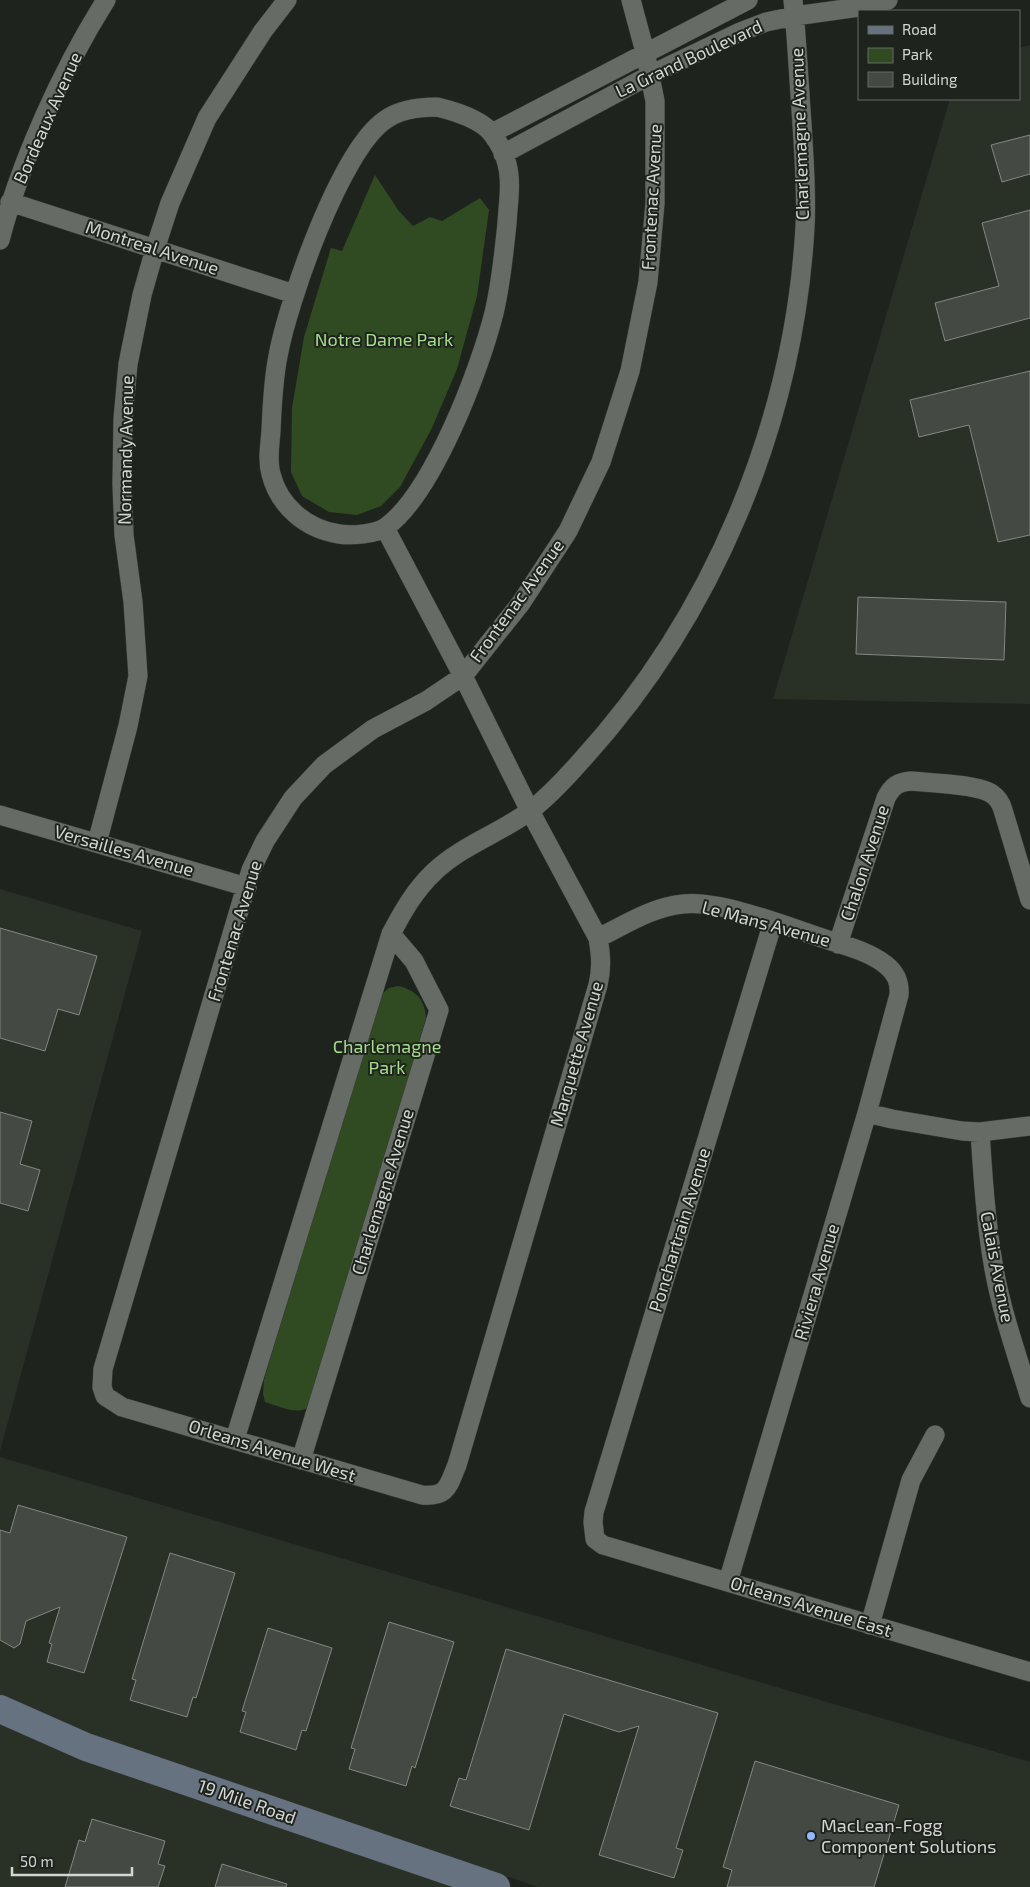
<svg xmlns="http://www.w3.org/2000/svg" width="1030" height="1887" font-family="'Exo 2',sans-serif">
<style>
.built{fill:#293026}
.green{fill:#304b22}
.building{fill:#454943;stroke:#838881}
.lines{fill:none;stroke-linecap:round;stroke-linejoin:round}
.street-casing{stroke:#393d38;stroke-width:20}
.secondary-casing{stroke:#393d38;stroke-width:29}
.street{stroke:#676b65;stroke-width:19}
.secondary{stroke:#667280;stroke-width:28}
.poi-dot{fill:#91b8fd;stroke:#1f231e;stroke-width:2}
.labels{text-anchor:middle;stroke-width:4;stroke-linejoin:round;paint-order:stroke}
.street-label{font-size:18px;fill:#d3d6d2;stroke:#1f231e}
.park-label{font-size:18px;fill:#a5de8b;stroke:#1f231e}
.poi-label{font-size:18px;fill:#d3d6d2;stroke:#1f231e;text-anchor:start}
</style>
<rect width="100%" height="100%" fill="#1f231e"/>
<path class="built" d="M1030,45V704L773,699L950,99H1019V48Z
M0,889L142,931L0,1451Z
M0,1457L1030,1762V1887H538L126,1747L46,1716L0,1695Z
M0,1723L27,1736L119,1772L459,1887H0Z"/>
<path class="green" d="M375,175L398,210L413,226L430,217L442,221L480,198L489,210L477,296L457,369L432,428L400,487L381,506L357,515L329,512L302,496L291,472L292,408L304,337L331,248L342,251Z
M398,986C416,990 425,1000 426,1018L311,1404C301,1418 279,1406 265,1402L263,1394L264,1380L377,998L389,988Z"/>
<path class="building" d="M1030,135V174L1002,182L991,145Z
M1030,210V318L945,341L935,303L999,286L982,223Z
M1030,371V535L998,542L969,425L919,437L910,400Z
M858,597L1006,602L1004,660L856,654Z
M0,928L97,956L79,1015L58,1009L45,1051L0,1038Z
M0,1112L32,1121L20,1164L40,1170L28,1211L0,1203Z
M18,1505L127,1537L84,1673L47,1662L52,1644L49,1643L60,1607L26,1621L20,1644L14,1648L0,1640V1530L10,1533Z
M170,1553L235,1573L196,1698L193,1697L187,1717L130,1700L136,1680L132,1679Z
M389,1622L454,1642L415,1768L412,1766L406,1786L349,1769L355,1749L351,1748Z
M268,1628L332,1648L306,1731L302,1730L296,1750L240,1732L246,1712L242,1711Z
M506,1649L718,1713L676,1848L683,1850L674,1878L599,1855L639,1726L619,1732L564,1714L529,1830L450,1806L459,1778L466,1780Z
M755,1761L899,1805L874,1887H727L732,1870L723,1867Z
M92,1819L165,1841L158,1864L165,1866L158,1887H65L79,1840L85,1842Z
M222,1864L287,1884L286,1887H215Z"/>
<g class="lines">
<g class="street-casing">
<path id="street" d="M437,107C454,111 483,120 493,135C499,143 505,155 507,164C512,183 508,204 507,223C504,253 501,284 494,313C480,369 433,493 386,527C376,534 352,536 339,534C306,529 279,506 271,474C267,460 270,445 271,431C272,407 273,381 278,356C288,302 340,151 385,120C400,109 419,107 437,107Z
M492,133L748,0
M503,154L650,75L740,32L766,22L795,16L859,7L888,0
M10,202L294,294
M0,240C21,160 62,70 106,0
M385,528L463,676L530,811L598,938C601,955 602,968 598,985L457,1465C448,1486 448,1497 422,1495L122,1407L105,1396L102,1387L103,1369L251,870L265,841L293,798L324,765L373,729L426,701L463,676L521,603L568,531L601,462L630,371L648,282L655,203V101L645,52L631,0
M0,815L247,887
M97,843L128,726L138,676L133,602L124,535L122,484L123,419L128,364L142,295L155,249L170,203L207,118L263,31L287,0
M773,922L594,1512L593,1522L595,1539L603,1545L1030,1672
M598,938C625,925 652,907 683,904C718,900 781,924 816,936C839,944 867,950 886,965C896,973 900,982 899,995L867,1113L728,1582
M838,944L886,798C892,786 898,782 911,781C930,783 978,784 992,794C998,798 1001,803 1003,810L1030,900
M867,1113L892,1119L962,1131L980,1132L1030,1126
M980,1132C983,1178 986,1224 994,1269C1002,1313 1017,1355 1030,1398
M235,1439L391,934C403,911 415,890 434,872C461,846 500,833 530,811C548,797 565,779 580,762C713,617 794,423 805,227C807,193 804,159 802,124C799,83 797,41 793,0
M301,1460L439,1010L414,961L391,934
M870,1625L911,1480L935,1435"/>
</g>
<g class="secondary-casing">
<path id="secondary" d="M0,1709L86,1747L496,1887"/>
</g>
<use href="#street" class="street"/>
<use href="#secondary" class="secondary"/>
</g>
<circle class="poi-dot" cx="811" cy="1836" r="5"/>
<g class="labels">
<g class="street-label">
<text transform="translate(689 59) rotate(-25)" y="6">La Grand Boulevard</text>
<text transform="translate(48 118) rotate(-66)" y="6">Bordeaux Avenue</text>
<text transform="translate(800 134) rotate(-92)" y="6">Charlemagne Avenue</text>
<text transform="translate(652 197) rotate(-87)" y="6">Frontenac Avenue</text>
<text transform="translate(152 248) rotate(18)" y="6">Montreal Avenue</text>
<text transform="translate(126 450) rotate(-89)" y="6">Normandy Avenue</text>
<text transform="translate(517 601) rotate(-54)" y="6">Frontenac Avenue</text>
<text transform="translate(124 851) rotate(16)" y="6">Versailles Avenue</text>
<text transform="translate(865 863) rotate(-72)" y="6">Chalon Avenue</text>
<text transform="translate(766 924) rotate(15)" y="6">Le Mans Avenue</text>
<text transform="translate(235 931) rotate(-73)" y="6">Frontenac Avenue</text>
<text transform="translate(577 1054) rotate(-74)" y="6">Marquette Avenue</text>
<text transform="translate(383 1192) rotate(-73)" y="6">Charlemagne Avenue</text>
<text transform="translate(680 1230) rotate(-73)" y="6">Ponchartrain Avenue</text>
<text transform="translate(997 1267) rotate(79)" y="6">Calais Avenue</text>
<text transform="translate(817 1282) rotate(-74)" y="6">Riviera Avenue</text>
<text transform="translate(272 1451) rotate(17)" y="6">Orleans Avenue West</text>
<text transform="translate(811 1607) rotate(17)" y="6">Orleans Avenue East</text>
<text transform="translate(247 1802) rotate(19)" y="6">19 Mile Road</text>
</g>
<g class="park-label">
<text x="384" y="346">Notre Dame Park</text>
<text x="387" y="1053">Charlemagne<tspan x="387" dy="21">Park</tspan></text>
</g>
<g class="poi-label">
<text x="821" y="1832">MacLean-Fogg<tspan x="821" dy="21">Component Solutions</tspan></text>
</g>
</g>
<rect x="858" y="10" width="162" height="90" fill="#1f231e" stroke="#676b66"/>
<rect x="868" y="26" width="25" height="8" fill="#667280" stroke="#676b66"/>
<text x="902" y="35" font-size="15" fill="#d3d6d2">Road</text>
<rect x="868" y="48" width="25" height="15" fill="#304b22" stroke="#676b66"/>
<text x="902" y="60" font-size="15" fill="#d3d6d2">Park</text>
<rect x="868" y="72" width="25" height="15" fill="#454943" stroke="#676b66"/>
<text x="902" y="85" font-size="15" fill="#d3d6d2">Building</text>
<path d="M12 1867v8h120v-8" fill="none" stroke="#d3d6d2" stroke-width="2.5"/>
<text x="20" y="1867" font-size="15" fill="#d3d6d2" stroke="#1f231e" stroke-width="4" paint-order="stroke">50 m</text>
</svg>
